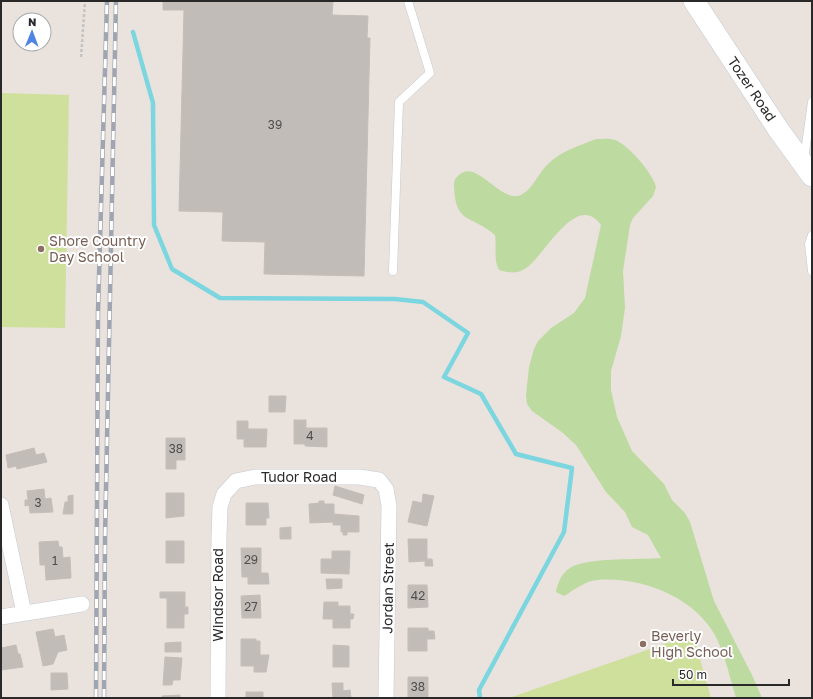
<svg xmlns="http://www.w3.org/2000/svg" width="813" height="699" font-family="'Golos Text',sans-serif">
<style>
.green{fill:#bddaa0}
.pitch{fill:#cfe09d}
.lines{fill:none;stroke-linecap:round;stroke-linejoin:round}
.stream{stroke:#7cd6df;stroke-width:4.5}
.building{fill:#c2bcb9;stroke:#c5bdb7}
.service-casing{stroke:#c4c9d1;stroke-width:9}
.minor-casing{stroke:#c4c9d1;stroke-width:16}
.secondary-casing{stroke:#c4c9d1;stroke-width:22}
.path{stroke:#c3c3c3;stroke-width:2.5;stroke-dasharray:3 2;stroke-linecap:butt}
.service{stroke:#fff;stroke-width:8}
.minor{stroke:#fff;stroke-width:15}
.secondary{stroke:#fff;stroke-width:21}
.rail-casing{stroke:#a0a6b1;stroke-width:4.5}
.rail{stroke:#fff;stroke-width:3;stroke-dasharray:9;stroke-linecap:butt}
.education-dot{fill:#8d6e63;stroke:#fff;stroke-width:1.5}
.labels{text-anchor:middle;stroke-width:4;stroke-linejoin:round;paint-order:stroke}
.number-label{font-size:12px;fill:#4f4e4d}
.street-label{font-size:14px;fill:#292929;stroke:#fff}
.education-label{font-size:14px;fill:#785e54;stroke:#fff;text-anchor:start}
</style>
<rect width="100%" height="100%" fill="#eae2dd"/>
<path class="green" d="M596,139C602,139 609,138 615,140C629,145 653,174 656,187L653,196L633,218L630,225L623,271L625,308L621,336L611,371V390L617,417L632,451L664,484L672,500L685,513L690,522L714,601L752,675L762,698H736C730,678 725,655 716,637C695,597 641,576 597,580C585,581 574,590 564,596L556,592C558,582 561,574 570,568C586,557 640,560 661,558L648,535L632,527L625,512L606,492L576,445L563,433L532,411L527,404L526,395L529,367L534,349L538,341L551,328L574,313L585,298L601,225C576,190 544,257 526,268C518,274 509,273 499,270C493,259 497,247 495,235C471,214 455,225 454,185C454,181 455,178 459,175C475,159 499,199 517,196C531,194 538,173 548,164C561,151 579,146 596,139Z"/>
<path class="pitch" d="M1,93L69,95L65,328L1,327Z
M693,634L711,698H513L512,697Z"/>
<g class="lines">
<path class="stream" d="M133,32L153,103L154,225L172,269L220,298L395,299L423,302L468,333L444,377L481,394L516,454L572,468L564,532L479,690L480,698"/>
</g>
<path class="building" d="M163,1H333L332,15L368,16L367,38H370L364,276L264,274L265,242L222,241L223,212L179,211L184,10H163Z
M269,396H286L285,412H269Z
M294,420H306V428H327V447L305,446V444H294Z
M237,421H248V429H267L266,447H244V439H237Z
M166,438H185V460H176V469H166Z
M34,448L36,455L44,453L47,462L17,469L16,466L8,468L6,455Z
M335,486L364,495L362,504L333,495Z
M44,489L45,499L51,498L53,512L30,513L29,505L25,506V500H28L27,491Z
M166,493H184V516L166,518Z
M423,494L434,496L427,526L408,522L413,501L422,503Z
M73,495V514H63L65,502H68V496Z
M319,501H324V504H334V514L359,516V532H347V535H343V532H341V525H333V522L310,523L309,504L319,503Z
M246,503H268L269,518H266V525H246Z
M291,527V539H280V528Z
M408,539H427V559H432L433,566H425V561L409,562Z
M58,541L59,547H62L63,558L70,557L71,578L46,580L45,565H40L39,542Z
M166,541H184V563H166Z
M241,548H261V573H268L269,584H248V577H242Z
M332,551H350L349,574L321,573V559H332Z
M326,579H342V588L327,589Z
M408,585H427L428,607L408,608Z
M160,592H185V607H188V614H184V628H167V598H160Z
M260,595L261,618H242L241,596Z
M324,602H338V606H350V614H354L353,619H350V628H333V619H323Z
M408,628H428V631H434L435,639H427V651H408Z
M53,629L55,637L64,635L67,650L58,652L53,664L43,666L36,632Z
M241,639H256V641H260V655H269L266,672H254V666H241Z
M181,642V652H165V643Z
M16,645L18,654H20L23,667L1,670V648Z
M333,645L349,646V667H333Z
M165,657L182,658L180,680H173L172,685H163Z
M51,673H67L68,689L51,690Z
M408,677H428V698H408Z
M332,683H343V691L350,690L351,698H333Z
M246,692H263V698H246Z
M180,695V698H162V696Z"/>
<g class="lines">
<g class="service-casing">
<path id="service" d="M804,159L812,102
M812,235L809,244L812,271
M393,271L399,102L430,73L408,1"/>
</g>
<g class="minor-casing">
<path id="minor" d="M1,505L24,613
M1,617L82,604
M218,698L219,537L220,507L224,494L236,481L255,477H359L379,480L386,489L389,506L386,698"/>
</g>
<g class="secondary-casing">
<path id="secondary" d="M694,1L778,129L812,176"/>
</g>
<path class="path" d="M81,57L85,1"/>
<use href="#service" class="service"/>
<use href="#minor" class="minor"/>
<use href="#secondary" class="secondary"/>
<g class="rail-casing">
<path id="rail" d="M96,698L98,311L107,1
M104,698L105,539L116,1"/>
</g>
<use href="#rail" class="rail"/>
</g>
<g class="education-dot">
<circle cx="41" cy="249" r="4"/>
<circle cx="643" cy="644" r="4"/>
</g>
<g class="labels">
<g class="number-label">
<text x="275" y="129">39</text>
<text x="310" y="440">4</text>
<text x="176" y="453">38</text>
<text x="38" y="507">3</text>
<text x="251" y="564">29</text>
<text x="55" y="565">1</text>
<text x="418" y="600">42</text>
<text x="251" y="611">27</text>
<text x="418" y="691">38</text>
</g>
<g class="street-label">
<text transform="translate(752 89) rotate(56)" y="5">Tozer Road</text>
<text x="299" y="482">Tudor Road</text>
<text transform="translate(388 588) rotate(-89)" y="5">Jordan Street</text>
<text transform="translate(218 595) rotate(-90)" y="5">Windsor Road</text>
</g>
<g class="education-label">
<text x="49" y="246">Shore Country<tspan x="49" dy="16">Day School</tspan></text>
<text x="651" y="641">Beverly<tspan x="651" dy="16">High School</tspan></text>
</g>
</g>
<rect width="813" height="699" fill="none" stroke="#292929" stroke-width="4"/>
<g transform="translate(32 32) rotate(1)"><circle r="19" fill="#ffffff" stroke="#a9a9a9"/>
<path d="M0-3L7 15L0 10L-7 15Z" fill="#5085e3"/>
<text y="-6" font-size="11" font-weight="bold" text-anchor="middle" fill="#292929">N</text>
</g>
<path d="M673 679v6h116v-6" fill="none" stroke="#292929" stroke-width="2"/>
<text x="679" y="679" font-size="12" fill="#292929" stroke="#ffffff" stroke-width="3" paint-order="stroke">50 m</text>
</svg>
